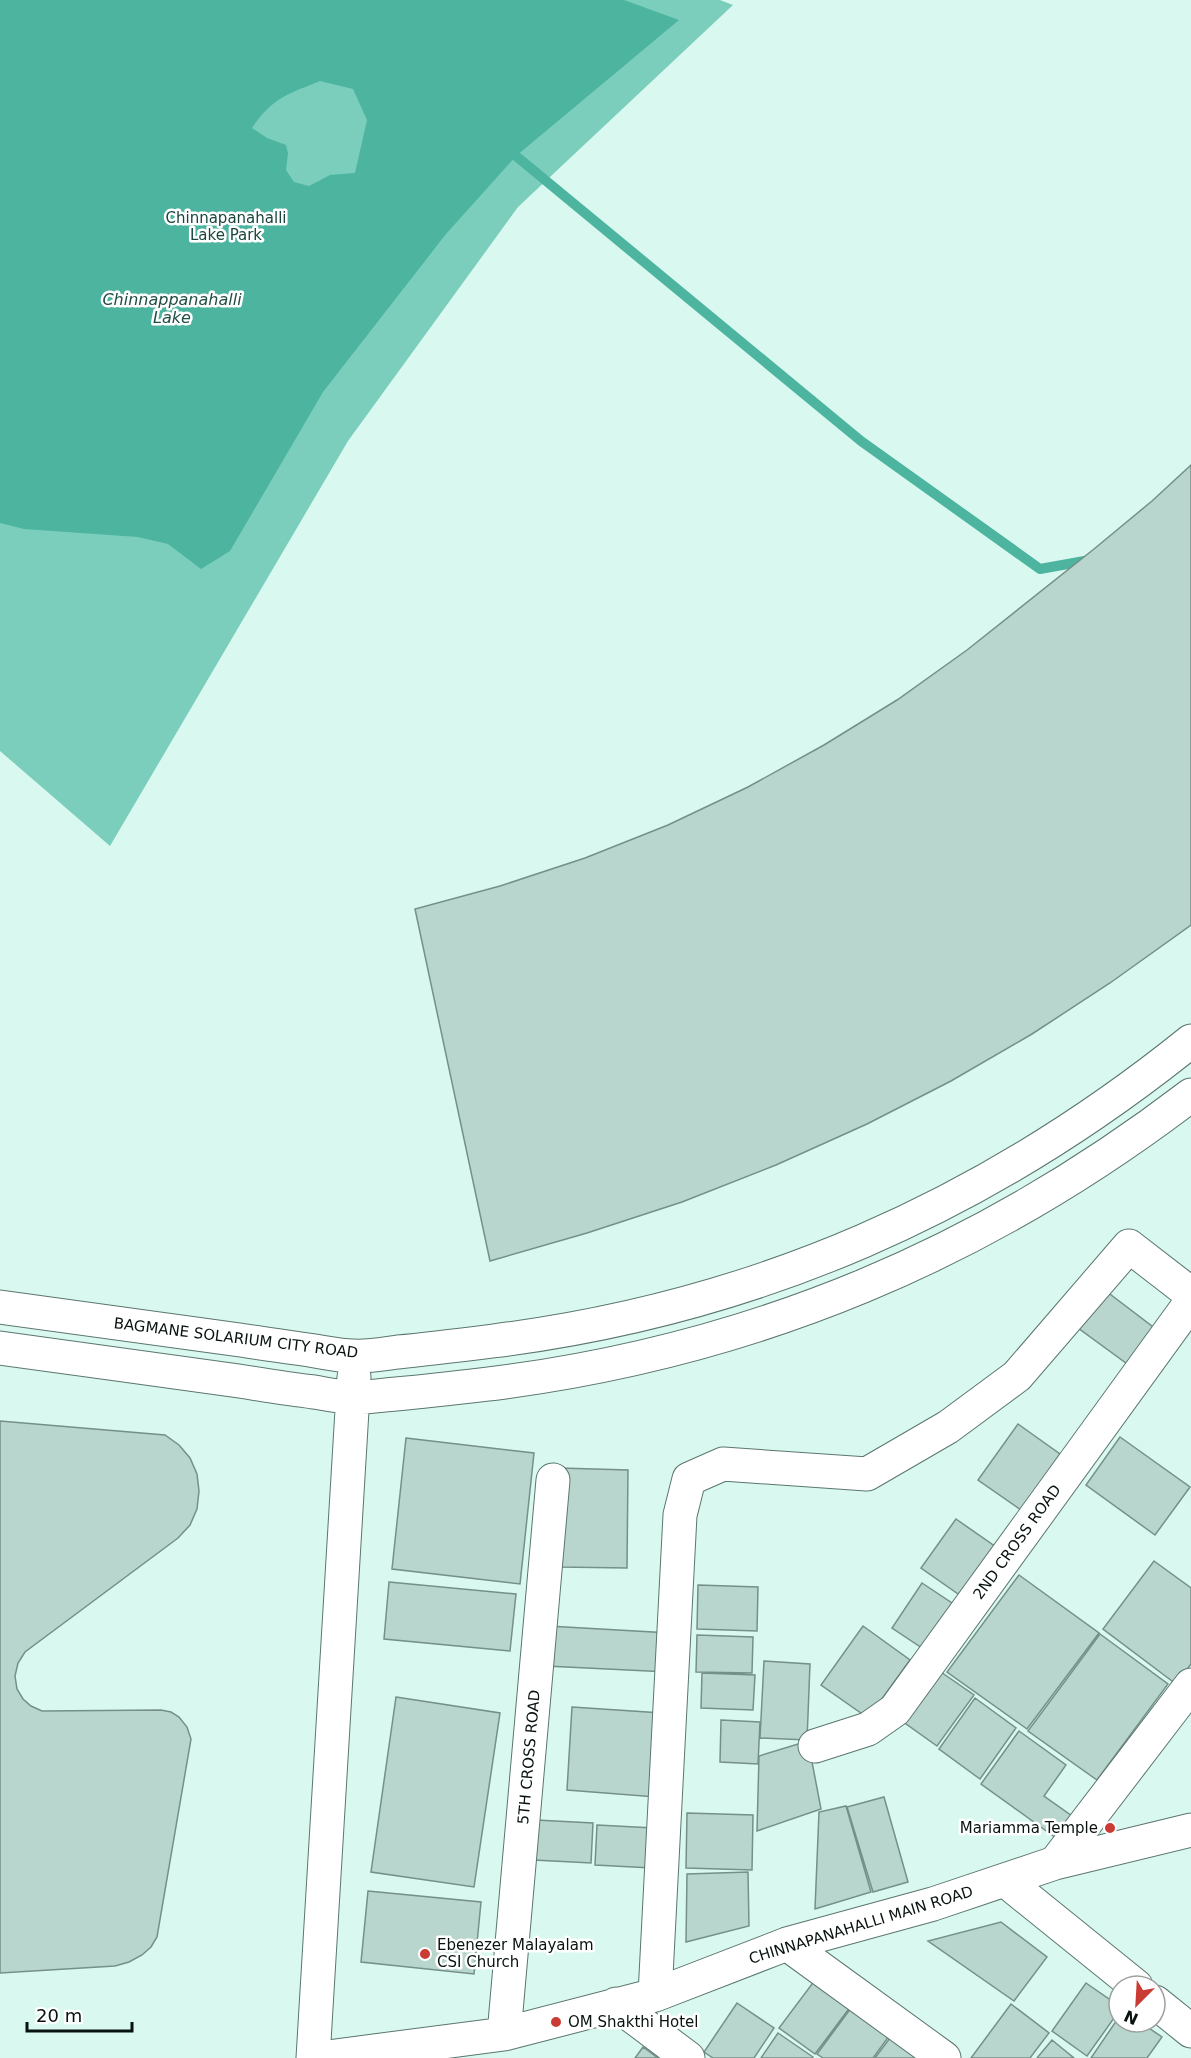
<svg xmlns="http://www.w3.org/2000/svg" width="1191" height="2058" font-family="'DejaVu Sans',sans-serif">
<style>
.green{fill:#7ccebc}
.water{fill:#4cb49f;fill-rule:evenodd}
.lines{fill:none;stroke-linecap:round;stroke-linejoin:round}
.stream{stroke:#4cb49f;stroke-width:10}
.building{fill:#b8d6ce;stroke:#749089;stroke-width:1.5}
.minor-casing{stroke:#5b766f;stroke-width:35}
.minor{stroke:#fff;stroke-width:33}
.poi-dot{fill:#ca3c33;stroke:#fff;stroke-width:2}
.labels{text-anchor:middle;stroke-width:5;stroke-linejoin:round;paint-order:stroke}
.park-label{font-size:15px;fill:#18463d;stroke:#fff}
.street-label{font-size:15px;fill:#081310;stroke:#fff}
.poi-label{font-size:15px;fill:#081310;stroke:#fff;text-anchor:start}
.water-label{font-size:16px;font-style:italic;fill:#214e45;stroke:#fff}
</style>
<rect width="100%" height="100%" fill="#d9f8f0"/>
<path class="green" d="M0,0H720L733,5L518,207L348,441L110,846L0,751Z"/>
<path class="water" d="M0,0H624L679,20L516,156L446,234L323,392L230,551L201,569L168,544L138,537L24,529L0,523ZM320,81L353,89L367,120L355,173L330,175L309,186L294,182L286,170L288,153L286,145L267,138L252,128C272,98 288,94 320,81Z"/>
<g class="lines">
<path class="stream" d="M516,156L861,441L1040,569L1090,560"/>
</g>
<path class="building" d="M1191,465V925L1110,983L1032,1034L951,1081L867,1124L776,1165L682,1202L587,1233L490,1261L415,909L500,886L585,858L668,825L748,787L824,745L897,700L967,650L1094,549L1152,501Z
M1102,1288L1157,1330L1130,1366L1074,1325Z
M0,1421L165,1435L179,1445L190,1458L197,1474L199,1491L197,1509L190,1525L178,1538L25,1652L18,1663L15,1676L17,1689L23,1699L31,1706L42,1711L161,1710L171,1712L179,1717L187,1727L191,1739L157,1937L151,1947L142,1955L129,1962L115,1966L0,1973Z
M1018,1424L1060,1454L1021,1510L978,1480Z
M1120,1437L1190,1487L1155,1535L1086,1485Z
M406,1438L534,1453L520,1584L392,1569Z
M560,1468L628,1470L627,1568L559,1567Z
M956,1519L996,1547L961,1596L921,1568Z
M1154,1561L1191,1588V1664L1176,1684L1103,1629Z
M1019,1575L1099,1633L1027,1729L947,1672Z
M389,1582L516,1594L510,1651L384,1639Z
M922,1583L958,1607L928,1652L892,1628Z
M698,1585L758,1587L757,1631L697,1629Z
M548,1626L670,1633L668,1672L546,1666Z
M863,1626L910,1660L868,1718L821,1685Z
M1100,1634L1168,1684L1097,1780L1028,1731Z
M697,1635L753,1637L752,1673L696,1672Z
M764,1661L810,1664L807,1740L760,1738Z
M938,1670L974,1695L937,1746L902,1721Z
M702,1673L755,1675L753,1710L701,1708Z
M396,1697L500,1713L474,1887L371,1872Z
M975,1698L1016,1728L980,1779L939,1749Z
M572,1707L662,1713L656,1797L567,1790Z
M721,1720L760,1722L758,1764L720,1762Z
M1019,1731L1066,1765L1044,1796L1072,1816L1056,1838L981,1784Z
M808,1741L821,1809L757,1831L759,1756Z
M884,1797L908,1882L873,1892L847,1807Z
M846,1806L871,1892L815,1909L819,1812Z
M687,1813L753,1815L752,1870L686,1868Z
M536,1820L593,1823L591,1863L534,1860Z
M597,1825L654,1828L652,1868L595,1865Z
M748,1872L749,1926L686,1942L687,1874Z
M368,1891L481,1902L474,1974L361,1962Z
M1001,1922L1047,1957L1014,2001L928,1941Z
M815,1980L851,2006L815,2054L779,2028Z
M1086,1983L1119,2006V2011L1087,2056L1052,2031Z
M737,2003L774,2028L754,2058H713L704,2052Z
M854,2004L892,2032L873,2058H823L817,2054Z
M1011,2004L1049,2033L1030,2058H971Z
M1119,2017V2022H1140L1162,2037L1147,2058H1091Z
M778,2033L813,2057L812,2058H761Z
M893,2034L926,2058H875Z
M1052,2040L1074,2058H1037Z
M643,2047L658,2058H635Z"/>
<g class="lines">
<g class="minor-casing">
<path id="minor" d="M0,1307C80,1318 160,1329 240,1340C265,1344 290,1347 315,1351C328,1353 341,1356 353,1356C368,1357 383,1354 398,1352C429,1349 461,1345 493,1341C756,1308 985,1207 1191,1041
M0,1348C80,1359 159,1370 239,1381C264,1385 289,1389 314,1392C326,1394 339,1397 352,1397C366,1398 382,1395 396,1394C430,1391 463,1387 497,1383C757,1349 983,1254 1191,1095
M815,1746L868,1729L895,1710L1191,1302
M1055,1863L1191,1685
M1006,1881L1136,1986
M787,1944L944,2058
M655,1995L680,1515L689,1479L723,1464L867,1474L948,1427L1017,1376L1129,1246L1191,1294
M1155,2002L1191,2031
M616,2004L688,2058
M504,2034L553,1480
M313,2058L354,1377
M320,2058L504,2034L655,1995L787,1944L933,1904L1055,1863L1191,1830"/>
</g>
<use href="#minor" class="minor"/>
</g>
<g class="poi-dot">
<circle cx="1110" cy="1828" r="6"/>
<circle cx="425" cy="1954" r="6"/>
<circle cx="556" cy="2022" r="6"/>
</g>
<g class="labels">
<g class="park-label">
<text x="226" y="223">Chinnapanahalli<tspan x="226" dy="17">Lake Park</tspan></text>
</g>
<g class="street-label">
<text transform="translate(236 1338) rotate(7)" y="5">BAGMANE SOLARIUM CITY ROAD</text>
<text transform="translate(1017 1542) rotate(-54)" y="5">2ND CROSS ROAD</text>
<text transform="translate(529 1757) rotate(-85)" y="5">5TH CROSS ROAD</text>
<text transform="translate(861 1925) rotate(-17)" y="5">CHINNAPANAHALLI MAIN ROAD</text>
</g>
<g class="poi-label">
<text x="1098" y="1833" text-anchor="end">Mariamma Temple</text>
<text x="437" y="1950">Ebenezer Malayalam<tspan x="437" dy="17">CSI Church</tspan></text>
<text x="568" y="2027">OM Shakthi Hotel</text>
</g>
<g class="water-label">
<text x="172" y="305">Chinnappanahalli<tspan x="172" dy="18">Lake</tspan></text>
</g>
</g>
<g transform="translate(1137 2004) rotate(204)"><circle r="28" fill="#ffffff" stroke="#9ca19f" stroke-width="1.5"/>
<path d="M0-4.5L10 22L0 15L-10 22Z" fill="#ca3c33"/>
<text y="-9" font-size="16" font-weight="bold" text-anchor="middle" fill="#081310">N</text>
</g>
<path d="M27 2022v9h105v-9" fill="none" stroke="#081310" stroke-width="3"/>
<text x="36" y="2022" font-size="18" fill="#081310" stroke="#ffffff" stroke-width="4.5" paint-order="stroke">20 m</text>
</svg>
